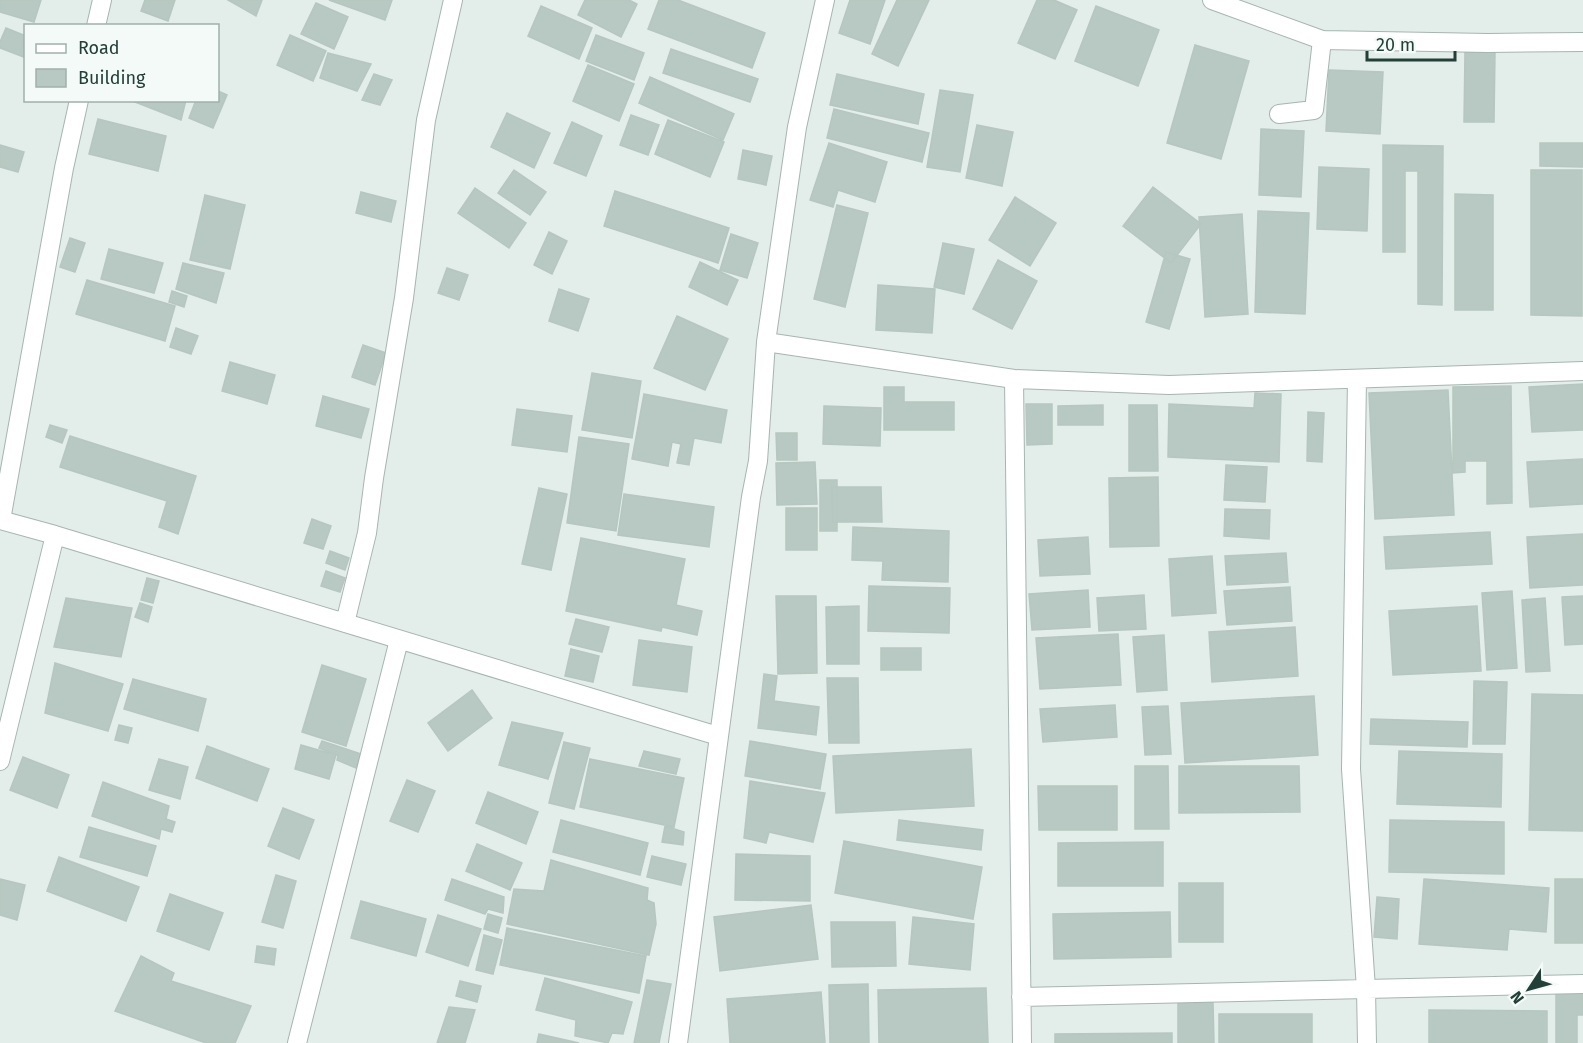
<svg xmlns="http://www.w3.org/2000/svg" width="1583" height="1043" font-family="'Fira Sans',sans-serif">
<style>
.building{fill:#b8c8c2;stroke:#b5c7c0;stroke-width:1.5}
.lines{fill:none;stroke-linecap:round;stroke-linejoin:round}
.service-casing{stroke:#a5b6b0;stroke-width:20}
.minor-casing{stroke:#a5b6b0;stroke-width:20}
.service{stroke:#fff;stroke-width:18}
.minor{stroke:#fff;stroke-width:18}
</style>
<rect width="100%" height="100%" fill="#e3ede9"/>
<path class="building" d="M0,0H41L34,22L0,12Z
M145,0H175L168,21L141,11Z
M228,0H262L256,16Z
M329,0H392L385,20Z
M585,0H629L637,4L621,37L578,15Z
M659,0H678L765,33L752,68L648,29Z
M850,0H885L870,44L839,33Z
M897,0H929L898,66L872,54Z
M1037,0H1054L1077,10L1055,59L1018,43Z
M316,3L348,17L334,49L301,34Z
M541,6L592,28L579,59L528,36Z
M1096,6L1159,30L1138,86L1075,61Z
M6,28L26,36V58L0,48V42Z
M290,35L326,51L313,81L277,65Z
M596,35L644,53L634,80L586,61Z
M1195,45L1249,61L1221,159L1167,143Z
M671,49L758,79L750,102L663,73Z
M1465,52H1495L1494,122H1464Z
M328,53L371,64L357,91L320,78Z
M588,65L634,84L619,121L573,101Z
M1329,70L1383,72L1380,134L1326,131Z
M374,74L392,80L380,105L362,100Z
M837,74L924,94L918,124L830,105Z
M650,77L734,114L723,140L639,103Z
M940,90L973,95L960,172L927,167Z
M218,91L227,95L213,128L189,118L196,100H218Z
M130,100H186L181,120Z
M834,109L929,133L922,162L827,138Z
M507,113L550,133L534,168L491,147Z
M631,115L659,125L648,155L620,145Z
M98,119L166,136L158,171L89,154Z
M668,120L724,142L710,177L655,154Z
M572,122L602,136L586,176L554,163Z
M977,125L1013,132L1002,186L966,178Z
M1261,129L1304,131L1301,197L1259,195Z
M829,143L887,162L875,202L838,190L833,207L810,200Z
M1540,143H1583V167L1540,166Z
M0,145L24,152L18,172L0,167Z
M1383,145L1443,146L1442,305L1418,304V171H1405V252H1383Z
M743,150L772,156L766,185L738,179Z
M1319,167L1369,169L1367,231L1317,229Z
M514,170L546,192L530,215L498,193Z
M1531,170H1582V316L1531,315Z
M1153,187L1201,224L1171,263L1123,226Z
M475,188L526,223L509,248L458,213Z
M615,191L729,228L718,263L604,226Z
M361,192L396,201L391,222L356,213Z
M1455,194L1493,195V310H1455Z
M205,195L245,205L230,269L190,260Z
M1015,197L1056,223L1030,266L989,240Z
M837,205L868,213L845,307L814,299Z
M1258,211L1309,213L1305,314L1255,312Z
M1242,214L1248,314L1205,317L1199,217Z
M549,232L567,241L552,274L534,265Z
M731,234L758,243L747,278L720,270Z
M70,238L85,243L75,272L60,267Z
M943,243L974,249L964,294L934,287Z
M109,249L163,263L154,293L101,279Z
M1166,252L1190,259L1169,329L1146,322Z
M998,260L1037,281L1012,329L973,309Z
M700,262L738,280L727,305L689,287Z
M183,263L224,273L216,303L176,289Z
M447,268L468,275L459,300L438,293Z
M87,280L175,306L165,341L76,314Z
M878,285L935,289L932,333L876,330Z
M559,289L589,299L578,331L549,321Z
M172,291L187,296L184,307L169,302Z
M677,316L728,339L705,390L654,368Z
M176,328L198,336L191,354L170,347Z
M363,345L386,353L375,385L352,377Z
M230,362L275,375L267,404L222,391Z
M592,373L641,381L632,438L582,430Z
M1583,384V430L1532,432L1529,387Z
M1511,386L1512,503L1487,504V461H1465V472L1453,473V387Z
M884,387H904V402H954V430H884Z
M1448,390L1454,515L1375,519L1369,393Z
M1255,393L1281,394L1279,462L1168,457L1169,404L1254,408Z
M644,394L727,410L721,443L694,438L689,465L677,463L681,444L672,442L668,466L632,459Z
M323,396L369,409L361,438L316,426Z
M1026,404H1052V444L1027,445Z
M1103,405V425H1058V406Z
M1129,405H1157L1158,471H1129Z
M824,406L881,408L880,446L823,444Z
M517,409L572,416L567,452L512,445Z
M1308,412L1324,413L1322,462L1307,461Z
M50,425L67,430L62,443L46,437Z
M776,433H797V460H777Z
M70,436L196,476L178,534L159,527L167,501L60,467Z
M579,437L629,444L616,531L567,523Z
M1583,459V504L1530,507L1527,462Z
M815,462L817,504L777,505L776,463Z
M1226,465L1267,467L1265,502L1224,500Z
M1158,477L1159,546L1110,547L1109,478Z
M820,480H837V531H820Z
M832,487H881L882,522H833Z
M539,488L567,494L551,570L522,564Z
M624,494L714,507L709,547L618,535Z
M786,508H817V550H786Z
M1225,509L1270,510L1269,539L1224,536Z
M312,519L331,526L323,549L304,543Z
M853,527L949,531L948,582L882,580L883,561L852,560Z
M1490,532L1492,564L1386,569L1384,537Z
M1583,534V585L1530,588L1527,537Z
M1088,537L1090,574L1040,576L1038,540Z
M581,538L685,559L676,605L702,611L697,635L662,627L661,631L566,611Z
M330,551L349,558L345,570L326,563Z
M1286,553L1288,582L1227,585L1225,556Z
M1212,556L1216,613L1172,616L1169,559Z
M326,571L345,578L340,592L321,586Z
M147,578L159,581L153,603L141,600Z
M869,586L950,588L949,633L868,631Z
M1290,587L1292,621L1227,625L1224,591Z
M1088,590L1090,627L1032,630L1029,594Z
M1512,591L1517,668L1487,670L1482,593Z
M1144,595L1146,629L1099,631L1097,598Z
M776,596H816L817,673L778,674Z
M1583,596V644L1565,645L1562,597Z
M66,598L132,608L121,657L54,647Z
M1545,598L1550,671L1526,672L1522,600Z
M140,603L152,607L148,622L135,617Z
M859,606V664H827L826,607Z
M1477,606L1481,671L1393,675L1389,611Z
M576,619L609,627L602,652L569,644Z
M1295,627L1298,676L1212,682L1209,632Z
M1118,634L1121,685L1040,689L1036,638Z
M1164,635L1167,690L1137,692L1133,637Z
M639,640L692,647L687,692L633,685Z
M881,648H921V670H881Z
M571,649L599,656L593,682L565,676Z
M55,663L123,684L108,731L45,713Z
M322,665L366,679L346,746L302,732Z
M764,674L777,676L774,701L819,707L816,735L758,728Z
M827,678H858L859,743H829Z
M133,679L206,699L198,731L124,709Z
M1474,681L1507,682L1505,744H1473Z
M472,690L492,718L448,751L428,723Z
M1532,694L1583,695V831L1529,830Z
M1314,696L1318,755L1185,763L1181,703Z
M1115,705L1117,737L1043,742L1040,709Z
M1168,706L1171,754L1145,755L1142,707Z
M1371,719L1468,722L1467,747L1370,744Z
M512,722L563,733L548,779L499,765Z
M119,725L132,728L128,743L115,740Z
M322,741L361,754L356,768L337,760L338,755L319,748Z
M750,741L826,754L820,789L745,776Z
M564,742L590,748L574,809L549,803Z
M301,745L336,755L329,779L295,769Z
M207,746L269,769L257,801L196,778Z
M971,749L974,806L836,813L833,756Z
M644,751L680,759L676,774L639,766Z
M1399,751L1502,754L1501,807L1397,804Z
M23,757L69,775L57,808L10,790Z
M159,759L188,767L180,799L149,790Z
M590,759L684,778L674,827L580,807Z
M1135,766H1168L1169,829H1135Z
M1179,766H1299L1300,812L1179,813Z
M407,780L435,791L418,832L390,821Z
M750,781L825,793L813,842L769,832L766,843L744,838Z
M103,782L169,806L166,819L175,822L172,832L161,829L159,839L92,816Z
M1038,786H1117V830H1039Z
M488,792L538,812L526,844L476,823Z
M283,808L314,820L299,859L268,846Z
M561,820L648,843L640,875L553,852Z
M899,820L983,830L981,850L897,840Z
M1390,820L1504,822V874L1389,872Z
M665,826L684,832L683,845L662,842Z
M89,827L156,846L147,876L80,857Z
M844,841L982,867L973,919L835,893Z
M1163,842V886H1058V843Z
M477,844L522,863L510,890L466,871Z
M736,854L810,856V901L735,900Z
M652,856L686,864L681,885L647,877Z
M59,857L139,887L126,921L47,891Z
M551,860L648,888L647,900L654,903L656,924L649,955L507,924L514,889L544,891Z
M276,875L296,881L283,928L262,922Z
M0,879L25,885L17,920L0,915Z
M452,879L504,897L503,913L488,909L485,914L445,900Z
M1424,879L1549,888L1546,932L1509,929L1507,950L1419,944Z
M1555,879H1583V943H1555Z
M1179,883H1223V942H1179Z
M170,894L223,913L209,950L157,931Z
M1377,897L1399,899L1397,939L1374,937Z
M361,901L426,919L416,956L351,938Z
M811,905L818,959L720,971L714,917Z
M1170,912L1171,957L1054,959L1053,914Z
M488,914L502,918L498,933L484,929Z
M438,915L481,929L468,966L426,952Z
M913,917L974,924L970,970L909,964Z
M831,922H895L896,966L832,967Z
M507,928L646,956L639,993L500,965Z
M484,935L502,940L493,974L476,970Z
M257,946L276,949L274,965L255,962Z
M141,956L174,973L171,981L251,1006L235,1043H206L115,1011Z
M545,978L632,1002L623,1034L612,1033L608,1043L575,1036L576,1020L536,1010Z
M647,980L671,984L659,1043H634Z
M460,981L481,986L477,1002L456,996Z
M868,984L869,1043H830L829,985Z
M986,988L988,1043H879L878,990Z
M1556,988H1583V1015H1577V1043H1556Z
M821,992L825,1043H730L727,999Z
M1178,1002L1213,1003L1214,1043H1178Z
M449,1007L475,1010L465,1043H437Z
M1429,1010L1547,1011V1043H1429Z
M1219,1014H1312V1043H1219Z
M1172,1033V1043H1055V1034Z
M539,1034L579,1043H537Z"/>
<g class="lines">
<g class="service-casing">
<path id="service" d="M1279,114L1314,110L1322,40"/>
</g>
<g class="minor-casing">
<path id="minor" d="M1212,0L1322,40L1488,43L1583,42
M96,26L102,0
M766,342L797,127L825,0
M1014,379L1022,1043
M1357,379L1351,769L1366,989L1367,1043
M0,520L55,535L718,736
M1,520L64,168L79,100
M345,623L367,533L374,478L404,298L426,120L453,0
M0,761L55,535
M1021,997L1583,984
M297,1043L399,640
M678,1043L751,497L758,461L766,342L1014,379L1169,385L1583,371"/>
</g>
<use href="#service" class="service"/>
<use href="#minor" class="minor"/>
</g>
<rect x="24" y="24" width="195" height="78" fill="#f4faf7" stroke="#a0b0ab" stroke-width="1.5"/>
<rect x="36" y="44" width="30" height="9" fill="#ffffff" stroke="#a0b0ab" stroke-width="1.5"/>
<text x="78" y="54" font-size="18" fill="#224038">Road</text>
<rect x="36" y="69" width="30" height="18" fill="#b8c8c2" stroke="#a0b0ab" stroke-width="1.5"/>
<text x="78" y="84" font-size="18" fill="#224038">Building</text>
<g transform="translate(1529 989) rotate(234)" stroke="#f4faf7" stroke-width="4.5" paint-order="stroke">
<path d="M0-4.5L10 22L0 15L-10 22Z" fill="#224038"/>
<text y="-9" font-size="16" font-weight="bold" text-anchor="middle" fill="#224038">N</text>
</g>
<path d="M1367 51v9h88v-9" fill="none" stroke="#224038" stroke-width="3"/>
<text x="1376" y="51" font-size="18" fill="#224038" stroke="#f4faf7" stroke-width="4.5" paint-order="stroke">20 m</text>
</svg>
